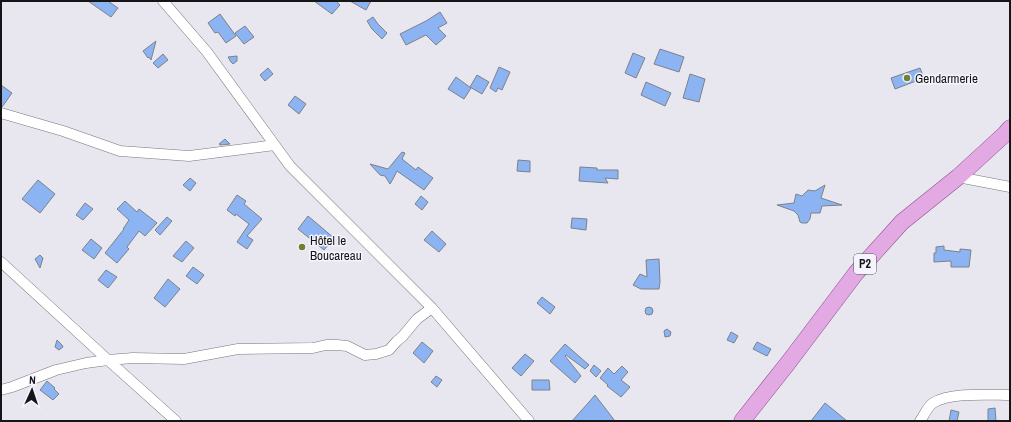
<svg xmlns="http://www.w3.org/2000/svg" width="1011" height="422" font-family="'Archivo Narrow',sans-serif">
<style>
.building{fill:#8cb4f3;stroke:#7d8188}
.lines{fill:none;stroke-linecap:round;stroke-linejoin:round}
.minor-casing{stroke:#77757d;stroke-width:11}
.primary-casing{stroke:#8f508f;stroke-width:17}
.minor{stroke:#fff;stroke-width:10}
.primary{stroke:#e3a9e2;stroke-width:16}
.poi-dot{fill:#6d8233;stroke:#f5f4fd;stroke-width:1.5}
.labels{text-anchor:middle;stroke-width:3;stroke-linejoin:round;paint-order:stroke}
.shield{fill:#f5f4fd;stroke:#58575c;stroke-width:1}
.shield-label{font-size:12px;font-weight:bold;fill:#151417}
.poi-label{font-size:13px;fill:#151417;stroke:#f5f4fd;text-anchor:start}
</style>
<rect width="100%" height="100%" fill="#e8e7f0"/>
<path class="building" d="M88,1H108L118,8L111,17Z
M314,1H336L340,5L332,14Z
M350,1H371L366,10Z
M440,12L447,23L438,28L446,36L436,45L426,35L406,45L400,34L426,21Z
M220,14L236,36L226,43L218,32L215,33L208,23Z
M373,17L378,24L387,33L382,39L372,29L367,21Z
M245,26L254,37L244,44L235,33Z
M156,41L151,60L149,57L148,58L143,51Z
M660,49L684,57L679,72L654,64Z
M633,53L645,58L636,78L625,73Z
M163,54L168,60L158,68L153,63Z
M237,56V61L233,64L231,62L228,57Z
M499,67L510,72L502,90L498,88L496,92L490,88Z
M268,68L273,74L265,81L260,75Z
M920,68L924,78L895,89L891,78Z
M690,74L705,79L699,102L683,98Z
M477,75L489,82L482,94L470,87Z
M456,77L471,88L464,99L448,89Z
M646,82L671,93L665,106L641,95Z
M1,85L12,93L2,107H1Z
M295,96L306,104L299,114L288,105Z
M225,139L230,144L220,145L219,144Z
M402,152L405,153L402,159L416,170L418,167L433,178L424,190L397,171L393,179L390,184L385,176L380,175L370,164L388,169Z
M518,160L530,161V172L517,171Z
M580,167L597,168V170H618V179L605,178L608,183L579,181Z
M190,178L196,183L190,191L183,185Z
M38,180L55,194L40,213L22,199Z
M825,185L821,198L842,205L822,206L820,213H811L810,219L807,223H802L800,222L798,215L794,211L777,205L794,203L796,194L802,196L808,190L815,191Z
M237,195L246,201L244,204L262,219L247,236L253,240L247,249L237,242L249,224L236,214L235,216L227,210Z
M421,196L428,202L422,210L415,204Z
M125,201L137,212L139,209L157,223L145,236L139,231L127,247L129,249L117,263L105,253L124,229H123L129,220L117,209Z
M85,203L93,209L83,220L76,215Z
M308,216L334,238L324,250L298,229Z
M167,217L172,221L160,235L155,230Z
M572,218L587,219L586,230L571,228Z
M432,231L446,244L439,252L424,240Z
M91,239L102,248L94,259L82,250Z
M186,241L194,248L182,262L173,256Z
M944,246V250L960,252V249L971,250L969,267H951V261L934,262V253H936V247Z
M40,255L43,258L40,268L35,259Z
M659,259L660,282L659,289H641L633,285L640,274L647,277L646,260Z
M193,267L204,275L197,284L186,276Z
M106,270L117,277L108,288L98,280Z
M168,279L180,289L165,307L154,298Z
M542,297L555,307L550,314L537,303Z
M645 311a4 4 0 1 1 8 0a4 4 0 1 1-8 0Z
M667,329L671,332L670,336L665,337L664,331Z
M731,332L738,336L734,343L727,340Z
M57,340L62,345L63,347L59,350L55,347Z
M422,342L433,351L424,363L413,353Z
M757,342L771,349L767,356L753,349Z
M565,344L589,365L585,369L566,355L565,356L581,376L575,383L550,361Z
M525,354L534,361L521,376L512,368Z
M594,365L601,371L596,377L590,371Z
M622,366L628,372L621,380L630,387L621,397L607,386L608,385L600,378L608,368L614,374Z
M436,376L442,380L437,387L431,382Z
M532,380H549L550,390H532Z
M47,381L55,388L54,389L59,394L53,400L40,390Z
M595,395L615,421H572L589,402Z
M825,403L847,421H811Z
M995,408L996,421H988V409Z
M951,410L959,412L957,421H949Z"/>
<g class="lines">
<g class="minor-casing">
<path id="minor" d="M163,1L207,52L290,166L432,308L529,421
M1,113L63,131L120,151L189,156L275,145
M958,177L1010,187
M1,262L108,360L176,421
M1,390L12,387L56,370L86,363L108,360L133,358L184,359L238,349L313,348L326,345H337L347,346L365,355L376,354L389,350L397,341L402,337L417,319L432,308
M920,421C924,416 927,407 933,403C950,392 989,395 1010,395"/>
</g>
<g class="primary-casing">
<path id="primary" d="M742,421L788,363L856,273L902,222L958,177L1005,134L1010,128"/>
</g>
<use href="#minor" class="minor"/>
<use href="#primary" class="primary"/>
</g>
<g class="poi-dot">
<circle cx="907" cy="78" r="4"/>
<circle cx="302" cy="247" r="4"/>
</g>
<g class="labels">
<rect class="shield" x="854" y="254" width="22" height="20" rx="3"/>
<g class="shield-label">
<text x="865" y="268">P2</text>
</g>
<g class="poi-label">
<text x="915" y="83">Gendarmerie</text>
<text x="310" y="245">Hôtel le<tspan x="310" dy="15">Boucareau</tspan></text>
</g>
</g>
<rect width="1011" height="422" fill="none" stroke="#151417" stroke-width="4"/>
<g transform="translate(32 390) rotate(3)" stroke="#f5f4fd" stroke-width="3" paint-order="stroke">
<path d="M0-3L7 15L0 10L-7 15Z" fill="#151417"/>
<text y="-6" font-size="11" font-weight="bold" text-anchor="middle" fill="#151417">N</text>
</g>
</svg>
